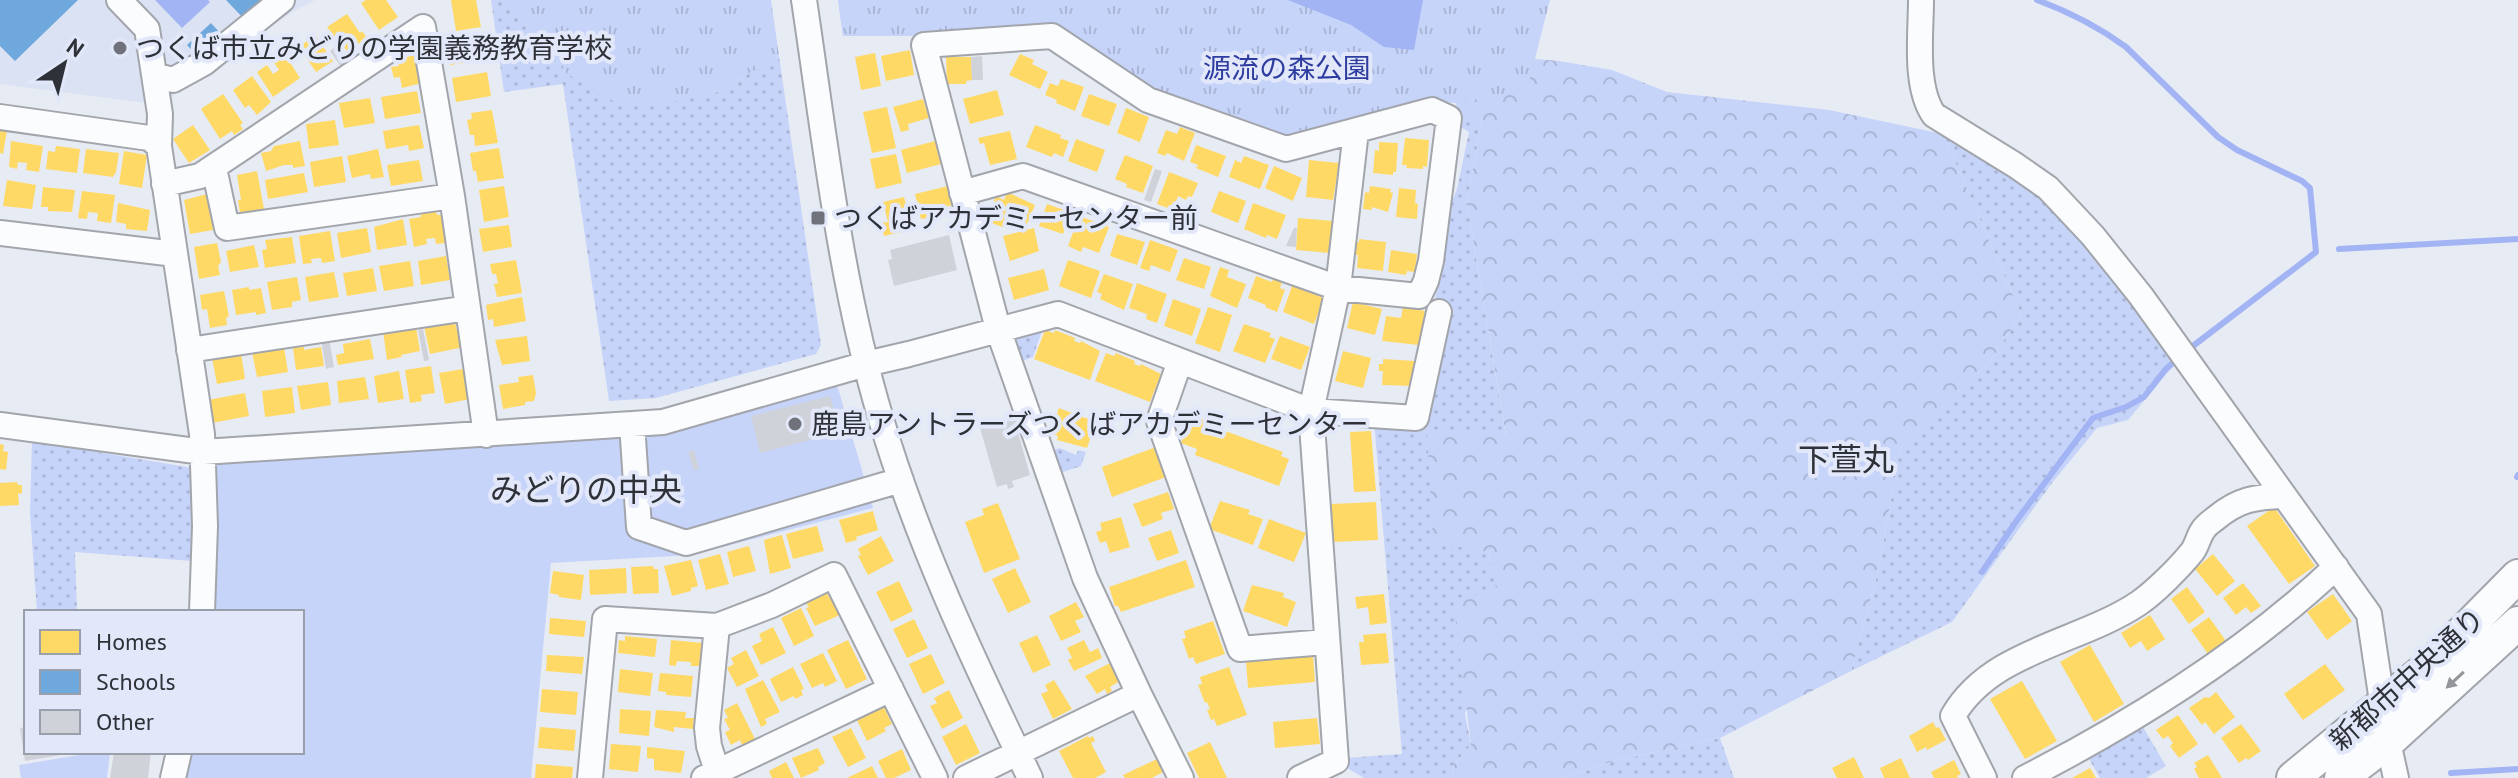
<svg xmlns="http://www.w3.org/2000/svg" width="2518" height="778" font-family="'PT Sans','Noto Sans JP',sans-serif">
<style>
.built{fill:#dbe2f3}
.grass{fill:url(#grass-dots)}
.forest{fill:url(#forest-crowns)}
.park{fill:url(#park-tufts)}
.pitch{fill:#c7d4fa}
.water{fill:#a2b4f3}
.homes{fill:#ffd966}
.schools{fill:#6fa8dc}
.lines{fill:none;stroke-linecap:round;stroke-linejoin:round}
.stream{stroke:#a2b4f3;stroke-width:6}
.building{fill:#cfd2d9}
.minor-casing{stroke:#a2a5ab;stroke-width:28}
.major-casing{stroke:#a2a5ab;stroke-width:36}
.minor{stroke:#fbfcfd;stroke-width:24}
.major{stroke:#fbfcfd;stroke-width:32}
.oneway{fill:#95969a}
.poi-dot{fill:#6f727a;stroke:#e2e8f9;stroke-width:3}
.labels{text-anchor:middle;stroke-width:8;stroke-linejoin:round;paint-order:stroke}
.poi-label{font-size:28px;fill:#2f3138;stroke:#e2e8f9;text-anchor:start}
.park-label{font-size:28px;fill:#2e3d9f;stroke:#e2e8f9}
.street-label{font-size:28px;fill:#2f3138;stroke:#e2e8f9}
.quarter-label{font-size:32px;fill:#2f3138;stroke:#e2e8f9}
</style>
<defs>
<pattern id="grass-dots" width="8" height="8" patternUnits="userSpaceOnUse" patternTransform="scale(2)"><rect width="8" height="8" fill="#c7d4fa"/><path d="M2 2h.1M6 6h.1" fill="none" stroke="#abb6d7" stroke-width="1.8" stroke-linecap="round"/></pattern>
<pattern id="forest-crowns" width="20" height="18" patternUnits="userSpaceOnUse" patternTransform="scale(2)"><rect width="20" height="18" fill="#c7d4fa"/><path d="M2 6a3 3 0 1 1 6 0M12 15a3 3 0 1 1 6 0" fill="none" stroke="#abb6d7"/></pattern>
<pattern id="park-tufts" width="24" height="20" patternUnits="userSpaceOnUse" patternTransform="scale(2)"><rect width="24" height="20" fill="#c7d4fa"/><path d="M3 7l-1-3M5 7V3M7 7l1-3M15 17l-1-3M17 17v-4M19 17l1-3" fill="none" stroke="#abb6d7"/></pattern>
</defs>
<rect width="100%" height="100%" fill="#e7ebf4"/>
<path class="built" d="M0,0H315L292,12L164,102L154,104L0,84Z"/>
<path class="grass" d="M491,0H503L566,73L713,94L779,56L821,345L816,354L656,398L609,401L563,84L504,92Z
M1456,103L1481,125L1467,203L1506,436L1433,541L1488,552L1498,592L1465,714L1471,745L1452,767L1454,778H1364L1347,768L1345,758L1402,754L1374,421L1427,428L1445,310L1434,308L1448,211L1457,189L1469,132L1459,126Z
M1943,134L1962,143L2047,199L2077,231L2178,360L2128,420L2097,428L2052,483L1952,622L1851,671L1878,572L1900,448L1991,360L2021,314Z
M1043,328L1033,357L1022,361L1015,343L1018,334Z
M32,441L193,468L192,561L75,552L77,612H37L30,512Z
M1060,448L1076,455L1078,450L1086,452L1081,466L1060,473L1051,451Z
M2143,727L2166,766L2146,778H2100L2089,759Z
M1720,738L1734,778H1562L1610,762Z"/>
<path class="forest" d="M838,0L1559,61L1612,70L1667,92L1829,110L1943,134L2021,314L1991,360L1900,448L1878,572L1851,671L1720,738L1610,762L1562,778H1454L1452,767L1471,745L1453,599L1497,591L1488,552L1433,542L1427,429L1506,435L1467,203L1481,125L1456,103L1430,100L1153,92L1055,25L925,36H843Z"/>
<path class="park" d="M503,0H771L779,56L713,94L672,102H615L566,73Z
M838,0H1550L1529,82L1515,92L1456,103L1430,100L1285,139L1153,92L1055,25L925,36H843Z"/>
<path class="pitch" d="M830,383L838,388L873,508L691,555L551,563L531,778H183L188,752H302V612H212L213,469L219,461L657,431Z
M97,752H110L107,778H21L19,765Z"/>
<path class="water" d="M155,0H208L210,2L182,28Z
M1288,0H1423L1414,50L1384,47L1351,25Z"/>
<path class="homes" d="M366,0H386L398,17L379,30L361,3Z
M451,0H476L481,27L456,31Z
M347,14L360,33L362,31L367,38L347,51L327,27Z
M477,34L478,41L482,40L485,59L450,65L445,39Z
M315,35L333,61L316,72L299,47Z
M910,50L914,75L886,81L881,56Z
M284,53L300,78L273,97L257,72L267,65L273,74L279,70L273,61Z
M875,53L881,86L861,90L855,57Z
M1020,54L1034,60L1032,64L1048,72L1040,89L1009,75Z
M416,55L422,83L402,88L400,77L394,78L391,67L399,66L397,59Z
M946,57H971L972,80L966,81V84H947Z
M487,72L491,96L456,102L452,78Z
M252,76L271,102L257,115L249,105L245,108L233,90Z
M1061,79L1084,87L1075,111L1056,103L1057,100L1045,95L1050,83L1058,86Z
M997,90L1004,115L970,124L963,99Z
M417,91L421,113L385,119L381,97Z
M223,94L243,123L240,125L243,129L234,135L232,131L220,139L201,109Z
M1089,94L1117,104L1109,126L1081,116Z
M370,98L375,123L344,128L339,103Z
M923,99L929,118L908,124L909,130L901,132L893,107Z
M887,107L896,148L872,153L863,112Z
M1126,108L1149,117L1140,142L1117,133Z
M492,110L498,143L475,146L474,135H470L467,120L472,119L471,113Z
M335,120L339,145L309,149L306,124Z
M193,125L210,150L189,163L173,139Z
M419,125L424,148L409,151L408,145L386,149L383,131Z
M1035,125L1061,135L1060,138L1069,141L1063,157L1054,153L1052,157L1026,147Z
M1180,127L1195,133L1184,161L1167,153L1165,156L1157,153L1166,130L1177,134Z
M0,130L7,131L3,154L0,153Z
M1010,131L1017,159L990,165L984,143L980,144L978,138Z
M1405,138L1429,140L1427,167L1423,166V169L1406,168L1407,165H1402Z
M1076,139L1105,150L1097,172L1068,161Z
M11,141L43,146L39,172L26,170L27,163L18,162L17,169L9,167Z
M300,141L305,166L293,168V165H284L266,171L261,153L271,151L274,146Z
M935,141L941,164L907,173L901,150Z
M1379,142L1398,143L1396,172H1393V175L1373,173L1375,150L1379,151Z
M1196,145L1226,156L1218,177L1196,168L1198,165L1190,162Z
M56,146L80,149L77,173L46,169L48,151L55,152Z
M499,148L504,178L478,182L476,171H473L470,153Z
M86,149L119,153L116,172L113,177L83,173Z
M378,149L384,177L371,179L370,174L352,178L347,156Z
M124,151L147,155L142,188L119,184Z
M896,154L902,183L876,189L870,159Z
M1125,155L1153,166L1143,193L1126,187L1127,184L1115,179Z
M342,156L346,182L314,187L310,162Z
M1244,156L1269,165L1260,189L1229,177L1235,160L1241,163Z
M419,160L423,181L391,186L387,165Z
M1309,160L1339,163L1333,200L1306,197Z
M1274,166L1302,178L1293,201L1265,188Z
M257,171L264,209L240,213L238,200H241L237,175Z
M1169,172L1198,183L1192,197L1188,196L1186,200L1178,196L1173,210L1157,204Z
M304,173L308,192L268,199L265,180Z
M7,180L36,185L32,209L3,206Z
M504,186L509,217L484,222L479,190Z
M948,186L953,205L934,209L936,216L921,219L915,194Z
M1370,186L1391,189L1390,192L1393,193L1388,212L1372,207V210L1363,209L1365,192L1369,193Z
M43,187L75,190L72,212L48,211V207H41Z
M1399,188L1416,190L1415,203L1418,204L1417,219L1396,217Z
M82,191L115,195L111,223L97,221L98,213L88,212L87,219L78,218Z
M1219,191L1246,201L1238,223L1211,212Z
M1007,192L1035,205L1027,224L1017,220L1013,229L1009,227L1008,229L986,221L996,196L1004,200Z
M207,194L213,230L190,234L184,200Z
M904,197L913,229L884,236L881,223L888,222L883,202Z
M118,203L150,210L147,231L126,229V224L116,222Z
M1253,203L1286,215L1277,239L1267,235L1266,238L1244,229Z
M1047,204L1070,212L1063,234L1039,226Z
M435,209L437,215H442L446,243L436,244L435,238L426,239L427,244L414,247L409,219L421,217L420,211Z
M1079,216L1109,227L1099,253L1083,247L1081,252L1068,246Z
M1298,218L1333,221L1330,253L1296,250Z
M403,219L407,245L377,250L374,227Z
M509,225L512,247L483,252L479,229Z
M367,228L371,252L341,258L337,233Z
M1034,228L1039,251L1010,261L1003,236Z
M330,231L335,261L322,263L321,258L311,259L312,263L303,264L299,236Z
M1117,234L1145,242L1137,265L1110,256Z
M292,237L296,263L265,268L262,250L267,249L265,240Z
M1359,239L1386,242L1383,271L1357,268L1358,255H1355L1356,242H1359Z
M1150,240L1178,250L1170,272L1151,265L1149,271L1140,268Z
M217,243L221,262L218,266L220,275L199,279L194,247Z
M254,245L259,267L230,272L226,251Z
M1391,250L1417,254L1415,272L1407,271L1406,275L1388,272Z
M446,256L450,280L421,285L418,261Z
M1184,258L1211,267L1204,289L1176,280Z
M516,260L522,293L497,297L494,284L498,283L496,274H492L490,264Z
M1068,260L1100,271L1091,298L1059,286Z
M410,261L414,286L384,291L379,266Z
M1220,267L1229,270L1227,277L1246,284L1237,308L1210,296Z
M373,268L377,291L347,296L343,273Z
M1044,269L1049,290L1014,300L1008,278Z
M334,272L339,297L309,302L305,277Z
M1104,274L1133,284L1124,310L1100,299L1102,294L1097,292Z
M1256,276L1272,282L1273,279L1282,282L1280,288L1285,290L1277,312L1265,307L1266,305L1248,298Z
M297,277L301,300L292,302V307L272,310L267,282Z
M1137,283L1167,294L1157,323L1146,319L1147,314L1129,308Z
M1292,286L1324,298L1314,324L1283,312Z
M249,287V290L261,288L266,313L256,315V312L236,315L232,290Z
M224,291L229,316L226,318L227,325L210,328L207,309L202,310L200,295Z
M522,297L526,321L494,327L493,319L488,320L486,305Z
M1173,299L1201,309L1192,336L1164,326Z
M1353,302L1382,309L1375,335L1347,328Z
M1208,307L1232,315L1220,352L1195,343Z
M1403,307L1425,311L1419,345L1382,341L1386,316L1401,318Z
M455,320L456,329L460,328L464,347L430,354L424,326Z
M1244,324L1271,333L1269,337L1275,339L1265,363L1233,351Z
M416,327L420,351L401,355L402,357L387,360L383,331Z
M1045,330L1054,333L1055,330L1075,338L1074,341L1080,343L1081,341L1100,351L1090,380L1034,359Z
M527,336L530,361L502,365L495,340Z
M1280,336L1310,347L1301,370L1271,359Z
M370,339L374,359L338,365L336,355L344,353L343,344Z
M284,347L288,372L257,377L252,352Z
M304,347V350L321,347L324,366L296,370L293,348Z
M1343,351L1371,358L1363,388L1335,381Z
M241,353L245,379L217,384L212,358Z
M1106,353L1114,356L1116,353L1135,361L1134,364L1140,366L1141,364L1161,374L1150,402L1095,381Z
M1383,359L1415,361L1414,386L1382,385L1383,371H1379V364H1383Z
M431,366L435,393L421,395L422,401L410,403L405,370Z
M463,369L470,399L445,404L439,373Z
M399,371L404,399L378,403L374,376Z
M533,375L536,393L534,401L525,402V405L503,409L499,385L519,382L518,377Z
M365,377L369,399L339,403L337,381Z
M328,382L331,405L301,410L297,386Z
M292,387L295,413L265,417L262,391Z
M245,393L249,416L212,423L208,400Z
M1059,408L1096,422L1087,448L1057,440L1058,436L1050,433Z
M1191,415L1207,421L1206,424L1283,452L1281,456L1289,459L1279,486L1195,455L1197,449L1181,443Z
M1371,431L1376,491L1354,492L1350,432Z
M0,444L4,445L3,451L8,452L6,470L0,469Z
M1156,447L1166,477L1112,497L1102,467Z
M17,482L18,485H22V493L18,494L19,505L0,506V483Z
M1168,492L1174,509L1161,513L1163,519L1142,527L1133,504Z
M1220,501L1250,510L1248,514L1263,519L1253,545L1209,529Z
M1376,502L1378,540L1333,542L1331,504Z
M998,503L1020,559L984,573L965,522L984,515L982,509Z
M2274,507L2315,566L2289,584L2247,526Z
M873,511L878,530L856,537L857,540L846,543L839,520Z
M1121,517L1130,547L1110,553L1106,541L1100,543L1096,532L1102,530L1100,523Z
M1269,519L1306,533L1294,562L1258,548Z
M817,526L824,551L793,559L786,534Z
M1171,530L1179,553L1157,561L1148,538Z
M782,535L791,568L770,574L764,540Z
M881,536L894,561L868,575L858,556L861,555L858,549Z
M749,546L756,571L733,577L727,552Z
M720,554L729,584L706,590L698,560Z
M2213,554L2235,581L2217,596L2195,569Z
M691,560L698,586L691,588V591L672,596L664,566Z
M1186,560L1195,587L1121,612L1118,606H1115L1109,587Z
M653,566L654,569H658L659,593L633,594L631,567Z
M626,568L627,593L590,595L589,570Z
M1015,568L1031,602L1008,613L992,579Z
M553,571L584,575L581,600L559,597V595L550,593Z
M899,581L913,611L891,622L876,592Z
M2243,583L2261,606L2251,613L2246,607L2236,615L2223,598Z
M1252,585L1284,593L1283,597L1296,602L1287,627L1243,611Z
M2187,587L2205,612L2189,624L2171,599Z
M827,593L829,598L832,597L840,615L815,626L806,608L809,607L806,603Z
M1384,594L1387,623L1370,625L1368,607L1357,609L1355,597Z
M2333,594L2352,621L2327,640L2307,612Z
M1076,602L1084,617L1075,621L1081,632L1061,641L1049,616Z
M801,608L814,636L794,646L781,618Z
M2150,615L2165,639L2147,651L2141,641L2130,648L2121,633Z
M2209,617L2226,641L2208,654L2191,630Z
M550,618L586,621L584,637L549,634Z
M914,619L928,648L907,658L893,629Z
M1213,621L1225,654L1196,664L1193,657L1189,659L1182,639L1186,638L1184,631Z
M773,627L786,653L761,665L752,646L762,641L759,634Z
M1386,633L1389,663L1361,665L1359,642H1364L1363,635Z
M1037,635L1051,665L1033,673L1019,643Z
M625,636L657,639L655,657L618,653L619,640L625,641Z
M671,640L703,643L701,666H691V662L677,661L676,666L669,665Z
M848,640L867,679L846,689L827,650Z
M1084,640L1090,652L1098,648L1102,658L1074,671L1068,660L1072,658L1067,648Z
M2090,645L2124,704L2094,722L2060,662Z
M746,650L759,676L737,687L727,668L734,664L731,658Z
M823,653L837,681L825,687L823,683L812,688L800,664Z
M931,654L945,683L923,694L909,664Z
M547,655L584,657L582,674L546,671Z
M1313,656L1315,682L1248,688L1246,662Z
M1110,663L1120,681L1110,687L1112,691L1107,694L1105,689L1097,694L1085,676Z
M2325,664L2345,690L2303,720L2284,694Z
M793,667L804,689L801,690L803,695L795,699L794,696L781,702L770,679Z
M1229,667L1247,715L1217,726L1214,719L1211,720L1207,710L1210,709L1207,702L1205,703L1198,685L1202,684L1200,677Z
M620,669L653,673L650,696L618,692Z
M660,673L693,676L691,697L666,695V692L658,691Z
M763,680L780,712L765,719L767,724L761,727L745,689Z
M1054,680L1072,709L1053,719L1041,694L1048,691L1045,685Z
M2022,681L2057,741L2025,759L1990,699Z
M542,689L578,692L576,715L540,712Z
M949,690L963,718L942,729L930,706L937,703L934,698Z
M2216,692L2235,717L2214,734L2205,722L2202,725L2189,708L2205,697L2209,698Z
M737,703L755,739L742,745L740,740L731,745L725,732L730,730L724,719L728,718L724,710Z
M883,705L892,724L884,728L886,731L867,741L856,718Z
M620,709L651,711L649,736L619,733Z
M656,710L686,712L685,718H694L693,729L674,727V732L654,727Z
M2178,715L2198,744L2179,758L2170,746L2173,743L2168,736L2163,739L2156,730Z
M1317,718L1320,744L1275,748L1273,722Z
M1933,722L1936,728L1939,727L1946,740L1927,750L1926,747L1917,752L1909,736Z
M966,724L980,753L956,765L942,737Z
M2241,724L2261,751L2248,760L2246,758L2239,763L2221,738Z
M540,727L576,730L574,751L538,748Z
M851,728L866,758L848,767L832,737Z
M1088,736L1089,738L1093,736L1095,741L1091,743L1106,772L1095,778H1073L1059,751Z
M1210,742L1227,778H1199L1187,753Z
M611,744L641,746L638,772L609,769Z
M647,747L685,751L681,773L654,770V759L647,758Z
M818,748L825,763L818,767L819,770L801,778L792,758Z
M902,749L911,770L894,778H886L878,761Z
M2208,755L2222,778H2199L2194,769L2197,767L2194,763Z
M1854,757L1864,778H1837L1832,768Z
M1901,758L1910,778H1884L1880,768Z
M1157,759L1163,772L1152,778H1125L1123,775Z
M1954,760L1961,774L1957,776L1958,778H1934L1931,772Z
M786,762L794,778H772L769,771Z
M536,764L573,767L572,778H535Z
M872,766L878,778H847Z
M2090,768L2096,778H2072Z"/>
<path class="schools" d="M0,0H78L15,61L0,46Z
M226,0H268L246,21Z
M211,23L220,33L196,55L187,45Z"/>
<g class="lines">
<path class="stream" d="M2037,0C2067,11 2100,28 2126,47L2218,137L2237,150L2302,181L2310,188L2316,252L2189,349
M2339,249L2518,239
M2517,477L2518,475
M1982,572L2017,520L2093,418L2126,407L2144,397L2165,370L2175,361
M2451,773L2518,769"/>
</g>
<path class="building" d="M338,45L350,62L342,68L330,51Z
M982,56L983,80H972L971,57Z
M1155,169L1162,171L1151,202L1144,200Z
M1294,228H1297L1296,247L1286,246Z
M949,235L957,270L894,286L888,260L892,259L890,250Z
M423,329L429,360L424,361L418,330Z
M329,338L334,367L326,369L321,339Z
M830,396L840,432L760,453L751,416Z
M1014,418L1030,475L1012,481L1014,487L1008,489L1007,484L997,487L980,428Z
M694,450L699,469L694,470L688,452Z
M26,727V752L67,754L25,761L20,728Z
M114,752H151L148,778H110Z"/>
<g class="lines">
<g class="minor-casing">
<path id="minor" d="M119,0L147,29L160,114L159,146
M804,0C825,140 840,283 881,419C918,544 974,661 1030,778
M1921,0C1921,33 1914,87 1934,115L2015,165L2048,188L2093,236L2141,296L2369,614L2388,742L2396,778
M154,75L173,80L204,63L282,0
M0,117L149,138L159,146L202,434L205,526L202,612
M214,168L227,228L452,196
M164,184L200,176L423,27L452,196L486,435
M962,193L1023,176L1338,288L1419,296L1426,281L1431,261L1449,118L1432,110L1286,149L1148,100L1052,36L924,45L998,329L1085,578L1139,694L1181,778
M0,233L175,254
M189,350L468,308
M1180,361L1159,421L1240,649L1326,642
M632,424L639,527L686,543L901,480
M0,425L203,452L663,422L866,364L909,354L1058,314L1311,411L1416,418L1439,312
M717,626L707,728L709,746L717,771
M173,778L179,752
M590,778L605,619L717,626L772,605L834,575L935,778
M704,778L891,689
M966,778L1139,694
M1300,778L1336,761L1311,411L1338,288L1356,131
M1984,778L1953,716C1991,650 2080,643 2139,603C2155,592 2179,568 2192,552C2197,546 2198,537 2203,530C2206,525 2211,522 2216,518C2239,499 2255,497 2284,496
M2025,778C2136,721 2245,653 2336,567"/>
</g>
<g class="major-casing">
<path id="major" d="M2293,778L2428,667L2518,576
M2341,778L2388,742L2518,623"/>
</g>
<use href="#minor" class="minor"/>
<use href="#major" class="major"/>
</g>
<defs><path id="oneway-solid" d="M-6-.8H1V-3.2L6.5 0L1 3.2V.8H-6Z" transform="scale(2)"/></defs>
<use class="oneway" href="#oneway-solid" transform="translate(2455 680) rotate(137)"/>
<g class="poi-dot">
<circle cx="120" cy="48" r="8"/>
<rect x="810" y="210" width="16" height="16" rx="4"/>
<circle cx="795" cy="424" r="8"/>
</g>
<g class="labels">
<g class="poi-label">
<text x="136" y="58">つくば市立みどりの学園義務教育学校</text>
<text x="834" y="228">つくばアカデミーセンター前</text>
<text x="811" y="434">鹿島アントラーズつくばアカデミーセンター</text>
</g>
<g class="park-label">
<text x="1287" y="78">源流の森公園</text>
</g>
<g class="street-label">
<text transform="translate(2407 679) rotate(-42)" y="10">新都市中央通り</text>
</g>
<g class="quarter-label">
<text x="1846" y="471">下萱丸</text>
<text x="586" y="501">みどりの中央</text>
</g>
</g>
<rect x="24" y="610" width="280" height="144" fill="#e2e8f9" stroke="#9a9fac" stroke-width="2"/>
<rect x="40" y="630" width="40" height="24" fill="#ffd966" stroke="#9a9fac" stroke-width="2"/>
<text x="96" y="650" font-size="24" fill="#2f3138">Homes</text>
<rect x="40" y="670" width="40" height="24" fill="#6fa8dc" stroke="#9a9fac" stroke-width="2"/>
<text x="96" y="690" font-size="24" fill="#2f3138">Schools</text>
<rect x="40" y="710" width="40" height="24" fill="#cfd2d9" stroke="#9a9fac" stroke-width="2"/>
<text x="96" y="730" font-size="24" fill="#2f3138">Other</text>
<g transform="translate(64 64) rotate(35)" stroke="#e2e8f9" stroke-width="6" paint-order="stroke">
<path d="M0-6L14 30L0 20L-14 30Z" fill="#2f3138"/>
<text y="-12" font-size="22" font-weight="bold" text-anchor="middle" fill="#2f3138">N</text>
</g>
</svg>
